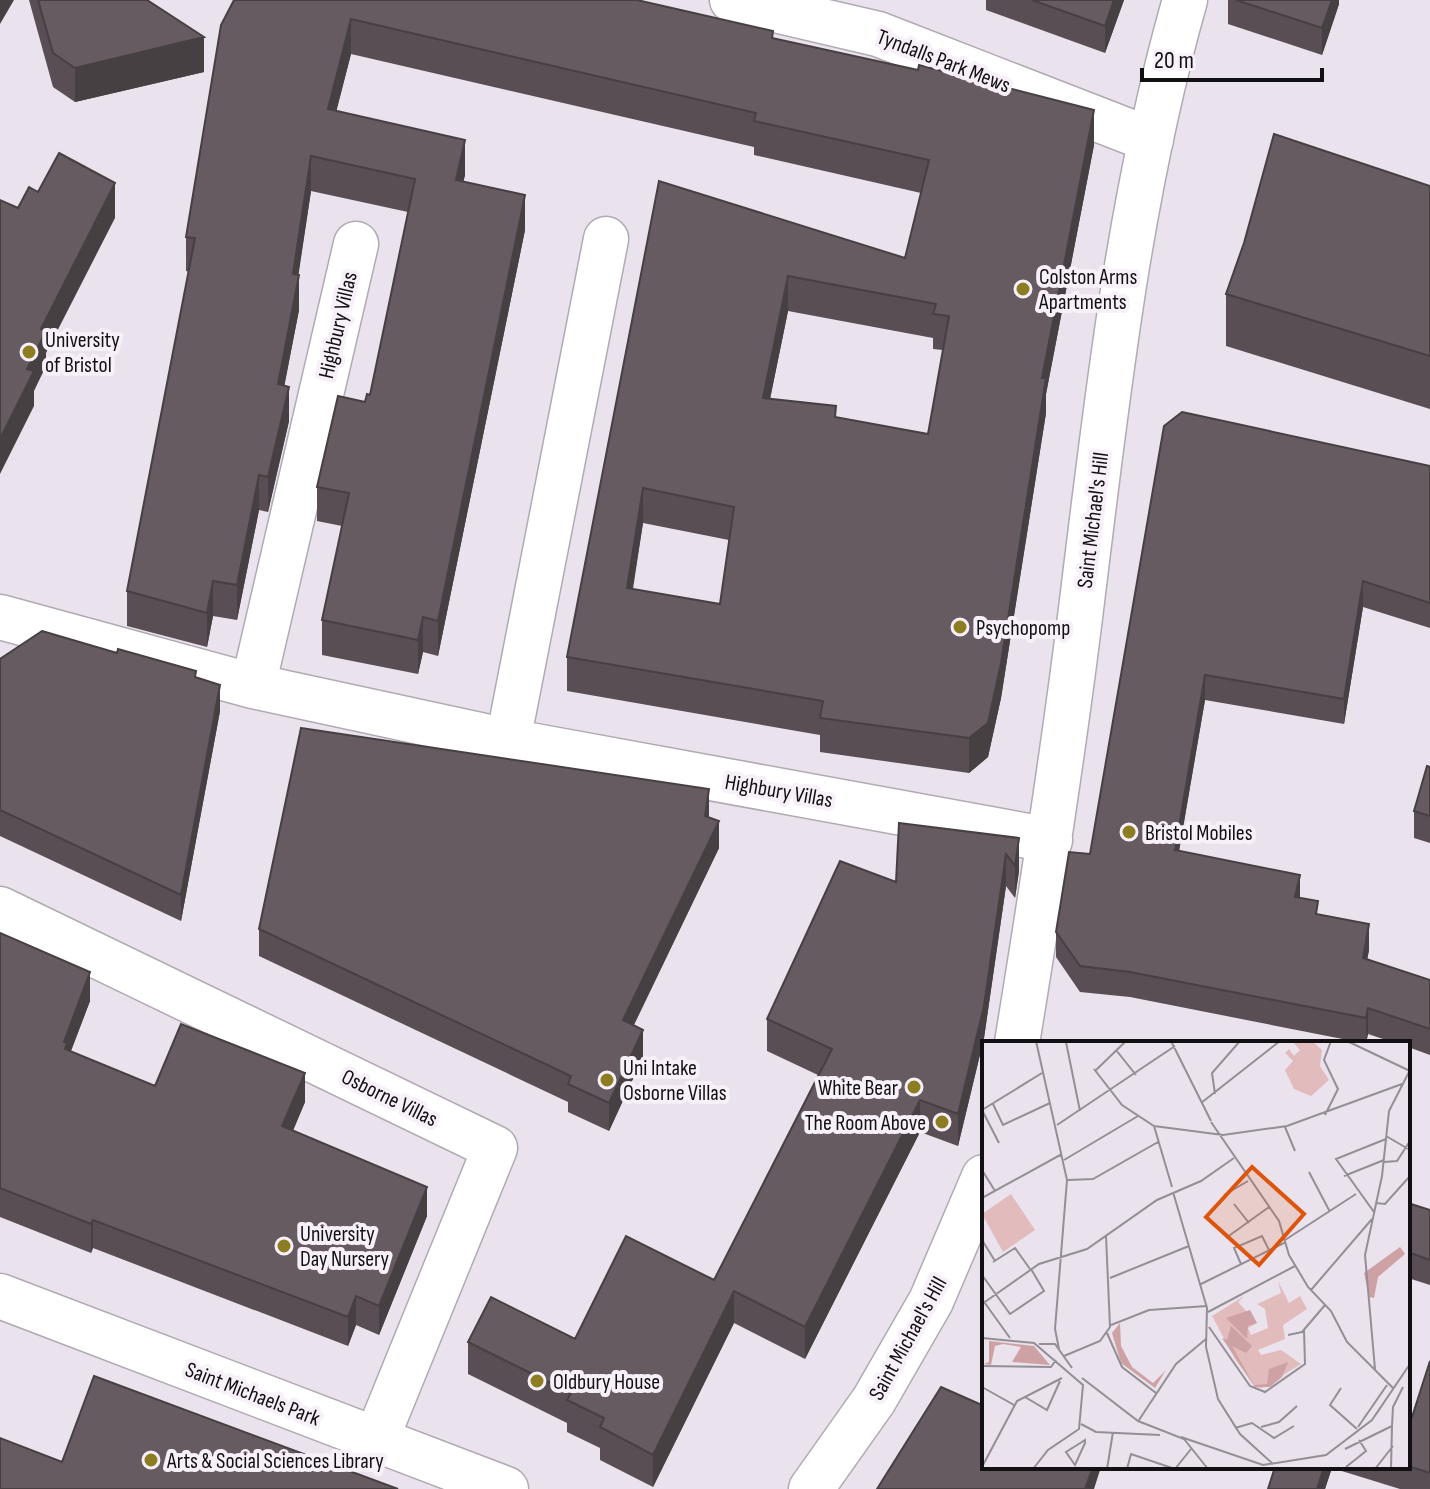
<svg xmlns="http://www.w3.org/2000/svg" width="1430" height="1489" font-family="'Sofia Sans Condensed',sans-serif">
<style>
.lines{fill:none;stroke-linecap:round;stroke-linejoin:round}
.minor-casing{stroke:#b1aab3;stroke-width:47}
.minor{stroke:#fff;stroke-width:44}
.wall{fill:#584e53;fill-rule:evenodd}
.shaded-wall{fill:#474043}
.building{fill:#665b60;stroke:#474043;stroke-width:2;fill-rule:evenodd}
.poi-dot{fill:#8c7d23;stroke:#f7f0f9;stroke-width:3}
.labels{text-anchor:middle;stroke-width:8;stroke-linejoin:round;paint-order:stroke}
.street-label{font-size:22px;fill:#131014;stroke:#f7f0f9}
.poi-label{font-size:22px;fill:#131014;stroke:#f7f0f9;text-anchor:start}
.inset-road{fill:none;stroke:#948e96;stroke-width:2}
.view{fill:#dd550c;fill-opacity:0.15;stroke:#dd550c;stroke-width:4}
.inset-edge{fill:none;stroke:#131014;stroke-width:4}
</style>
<rect width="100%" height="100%" fill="#eae2ec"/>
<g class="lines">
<g class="minor-casing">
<path id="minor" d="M732,0L878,34L1151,140
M0,617L253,686L508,741L1050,840
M253,686L356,244
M508,741L606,239
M0,909L495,1148L376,1440
M1017,1043C1041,896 1064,749 1082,601C1107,399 1129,196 1185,0
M0,1296L506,1489
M811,1489L874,1400L931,1301L984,1177"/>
</g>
<use href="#minor" class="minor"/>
</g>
<path class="wall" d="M29,0H147L204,72L75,102L53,87Z
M234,0L773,38L1094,145L1046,394V413L1001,698L988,757L969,773L820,752V735L567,691V657L659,181L905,258L921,193L754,155V147L351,54L336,111L465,175L463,181L525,230L438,656L423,652L418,674L322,655V620L342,526L317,521V487L370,395L408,212L311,191L298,275L299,310L284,386L289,421L268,512L259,510L237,620L213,616L207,647L127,626V591L189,272L186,271V237ZM788,311L933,338V349L943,350L928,434L836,417L770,399ZM643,523L729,540L720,604L633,589Z
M986,0H1124L1105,53L986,10Z
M1228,0H1339V4L1322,55L1228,24Z
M1430,186V409L1226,346V294Z
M1164,426L1430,466V628L1363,607L1344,724L1205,700L1179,850L1300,898L1318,914L1369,950L1367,959L1430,980V1055L1408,1047V1043H1395L1368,1034L1366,1043H1363L1130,997L1080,992L1056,957V932L1090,854Z
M0,659L196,678L220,711L181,921L0,836Z
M1430,767V843L1414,838V811Z
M709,817L719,848L634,1025L643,1057L609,1131L568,1112V1102L259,956V929Z
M1019,838V871L1015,898L1006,886L984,1038L958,1146L920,1132L805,1359L734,1323L653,1487L600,1460V1448L567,1432V1423L468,1374V1342L575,1339L714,1280L818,1075L767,1051V1019L896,882Z
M0,933L90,1001L71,1051L155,1086L305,1102L293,1131L427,1216L379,1335L356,1325L348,1346L93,1248L91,1253L0,1217Z
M1408,1203L1430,1210V1285L1408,1278Z
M1430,1361V1489H1400L1332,1468L1325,1489H1268L1275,1467H1408V1416L1412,1417Z"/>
<path class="shaded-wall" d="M0,0H14L0,24Z
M1114,0H1124L1105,53V26Z
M1332,0H1339V4L1322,55V28Z
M351,19V54L328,144V109Z
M204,37V72L75,102V68Z
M1094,110V145L1046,394V413L1001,698L988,757L969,773V738L1042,378Z
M465,140V175L456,214V180Z
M311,156V191L297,285L299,275V310L278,419V384Z
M115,183V218L46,353V366L34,391V406L0,474V439L27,369L41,329Z
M525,195V230L438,656V621Z
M788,276V311L763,433V398Z
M289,387V421L268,512V477Z
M259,475V510L237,620V585Z
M643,488V523L627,622V588Z
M213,581V616L207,647V613Z
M1363,581V607L1344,724V699Z
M423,617V652L418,674V640Z
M1205,675V700L1175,875V850Z
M220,685V711L181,921V895Z
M709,789V816L705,843V816Z
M719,821V848L623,1047V1020Z
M1019,838V871L1015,898V866Z
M1006,854V886L984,1038L958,1146V1114Z
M1300,875V900L1295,897Z
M1369,924V950L1363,983V958Z
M90,972V1001L67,1061L64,1042Z
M1368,1008V1034L1366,1043V1018Z
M643,1030V1057L609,1131V1103Z
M305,1073V1102L282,1155V1126Z
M920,1100V1132L805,1359V1327Z
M427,1187V1216L379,1335V1306Z
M93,1220V1248L91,1253V1224Z
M734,1291V1323L653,1487V1455Z
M356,1296V1325L348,1346V1317Z
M1093,1467H1101L1094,1489H1085Z
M1324,1467H1332L1325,1489H1317Z"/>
<path class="building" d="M38,0H147L204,37L75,68L53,53Z
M234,0H637L773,31L772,38L918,70L919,65L1094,110L1042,378H1046L1001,663L988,723L969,738L820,718L823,701L567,657L659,181L905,258L929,160L754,121L756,113L351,19L328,109L465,140L456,180L525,195L438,621L423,617L418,640L322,620L349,493L317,487L338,396L365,402L367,394L370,395L415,179L311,156L293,274L299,275L278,384L289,387L268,477L259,475L237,585L213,581L207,613L127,591L195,238L186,237L221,25ZM788,276L936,304L933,314L949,316L928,434L835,417L836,406L763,398ZM643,488L734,507L720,604L627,588Z
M1032,0H1114L1105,26Z
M1236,0H1332L1322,28Z
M1274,134L1430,186V356L1226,294L1244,243Z
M59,153L115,183L41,329L46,331L27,369L34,371L0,439V200L18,208L29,187L38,192Z
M1182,412L1430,466V603L1363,581L1344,699L1205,675L1175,850L1300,875L1295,897L1318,901L1316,914L1369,924L1363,958L1430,980V1029L1368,1008L1366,1018L1130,972L1080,966L1056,932L1069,852L1090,854L1164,426Z
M42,631L117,653L118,649L196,671L195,677L220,685L181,895L0,810V659Z
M301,728L709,789L705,816L719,821L623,1020L643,1030L609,1103L568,1084L571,1076L259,929Z
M1427,766L1430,767V816L1414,811Z
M899,823L1019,838L1015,866L1006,854L984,1006L958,1114L920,1100L805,1327L734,1291L653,1455L600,1427L604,1418L567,1400L571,1393L468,1342L491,1297L575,1339L626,1236L714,1280L832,1049L767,1019L840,861L896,882Z
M0,933L90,972L64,1042L67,1043L65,1049L155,1086L181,1024L305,1073L282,1126L427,1187L379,1306L356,1296L348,1317L93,1220L91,1224L0,1188Z
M1408,1203L1430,1210V1260L1408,1252Z
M1430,1361V1473L1408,1466V1416L1412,1417Z
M94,1376L398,1489H0V1438L62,1462Z
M941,1387L984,1406V1467H1093L1085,1489H877Z
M1275,1467H1324L1317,1489H1268Z"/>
<g class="poi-dot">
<circle cx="1023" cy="289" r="8"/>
<circle cx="29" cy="352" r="8"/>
<circle cx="960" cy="627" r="8"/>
<circle cx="1129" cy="832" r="8"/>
<circle cx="607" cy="1080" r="8"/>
<circle cx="914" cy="1087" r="8"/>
<circle cx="942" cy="1122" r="8"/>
<circle cx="284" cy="1246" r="8"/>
<circle cx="537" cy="1381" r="8"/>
<circle cx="151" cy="1460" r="8"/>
</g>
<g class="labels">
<g class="street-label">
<text transform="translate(944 60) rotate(21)" y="8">Tyndalls Park Mews</text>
<text transform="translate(337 325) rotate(-77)" y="8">Highbury Villas</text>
<text transform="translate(1092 520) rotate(-83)" y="8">Saint Michael's Hill</text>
<text transform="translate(779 790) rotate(10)" y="8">Highbury Villas</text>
<text transform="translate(390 1097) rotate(26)" y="8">Osborne Villas</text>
<text transform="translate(907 1338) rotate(-61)" y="8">Saint Michael's Hill</text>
<text transform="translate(253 1393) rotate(21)" y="8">Saint Michaels Park</text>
</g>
<g class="poi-label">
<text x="1039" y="284">Colston Arms<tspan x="1039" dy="25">Apartments</tspan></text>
<text x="45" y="347">University<tspan x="45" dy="25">of Bristol</tspan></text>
<text x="976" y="635">Psychopomp</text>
<text x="1145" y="840">Bristol Mobiles</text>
<text x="623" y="1075">Uni Intake<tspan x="623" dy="25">Osborne Villas</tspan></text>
<text x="898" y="1095" text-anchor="end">White Bear</text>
<text x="926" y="1130" text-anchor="end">The Room Above</text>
<text x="300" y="1241">University<tspan x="300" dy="25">Day Nursery</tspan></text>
<text x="553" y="1389">Oldbury House</text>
<text x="167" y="1468">Arts &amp; Social Sciences Library</text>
</g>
</g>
<g transform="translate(982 1041)">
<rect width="428" height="428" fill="#eae2ec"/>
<path d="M310,0H330L340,9L338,25L347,39L329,55L312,48L303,29L311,20L303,12L307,8L312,15L318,9ZM29,153L53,189L21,211L0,173ZM296,240L307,262L318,255L325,268L301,284L303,298L276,309L279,314L299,309L319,323L280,347L273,346L253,318L230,275L262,255L256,261L275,282L266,287L269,294L286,287L283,268L275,263L299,252Z" fill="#e2bbbc"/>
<path d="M418,206L423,213L396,236L392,257L387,256L382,232ZM268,269L275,282L266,285L265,298L244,277ZM138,282L139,305L150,326L171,342L184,329L173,347L139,322L130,292ZM249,285L270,305L264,312L250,305L272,344L285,343L287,328L306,321L300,336L288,346H273L240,297L245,299ZM7,300L52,305L68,324L30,321L39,306L21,303L13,305L9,324L2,323L7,321Z" fill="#cea2a4"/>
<path class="inset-road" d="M54,0L85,139L73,288L77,308M189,0L229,80M365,0L428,30M84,1L98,70M134,9L154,34M112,28L140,64L172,85L241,94L305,85L420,43M113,30L144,0M233,53L230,32L258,0M219,62L298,0M11,63L21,84L68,62M0,69L60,32M0,69L17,102M343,74L356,48L342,19L349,0M229,81L297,180L307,214L326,246L349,270L365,301L412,348M75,84L193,5M172,85L190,146M303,86L313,110M404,95L428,109M82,119L156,75M402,121L415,120L428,100M0,129L13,150M327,131L348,171M362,135L402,119M86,139L111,138L176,101M191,151L225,267L224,306L236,358L258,393L290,422M242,154L266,140M0,157L80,113M394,162L403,163L428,135M252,163L267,182M392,171L354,118L404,98M244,197L287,166M0,199L13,220M303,199L374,153M11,221L33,207L48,228M259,223L252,207L280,195L287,209M0,234L28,273L62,250L49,228M128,237L207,205M219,243L304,201M329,249L390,178M0,258L28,297M0,263L57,223L105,208L175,159L219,140L252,117M226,271L313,225M129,284L167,269L225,265M227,286L268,345L283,351L323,323L322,289M125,292L140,326L174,352M306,294L320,291L343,264M0,297L52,302L101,344L97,388L66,409L51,428M57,303H73L90,327M82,315L118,300L128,286L124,195M0,325L69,326L74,319M393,328L383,214L400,135L407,70L428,29M100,337L156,380L202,398L226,428M0,346L32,364M359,347L348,364L375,388M43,356L65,369L78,340M157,379L194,323L224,298M99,383L114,391L178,394M279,386L297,381L315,365M376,386L405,344M253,387L270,382L292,397L312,385M199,396L281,424L344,414L390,379L428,323M103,399V402L93,424L84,411ZM363,408L410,385L411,366L421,346M0,426L35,360L80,337M364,426L384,410L377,399M125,428L131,391M145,428L149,413L193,428M193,428L209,408M393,428L411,405M409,428L410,385"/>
<path class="view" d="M270,126L322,173L277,224L224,176Z"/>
<rect width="428" height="428" class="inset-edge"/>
</g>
<path d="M1142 68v12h180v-12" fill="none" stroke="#131014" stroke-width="4"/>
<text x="1154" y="68" font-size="24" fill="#131014" stroke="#f7f0f9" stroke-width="6" paint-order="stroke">20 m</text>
</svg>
